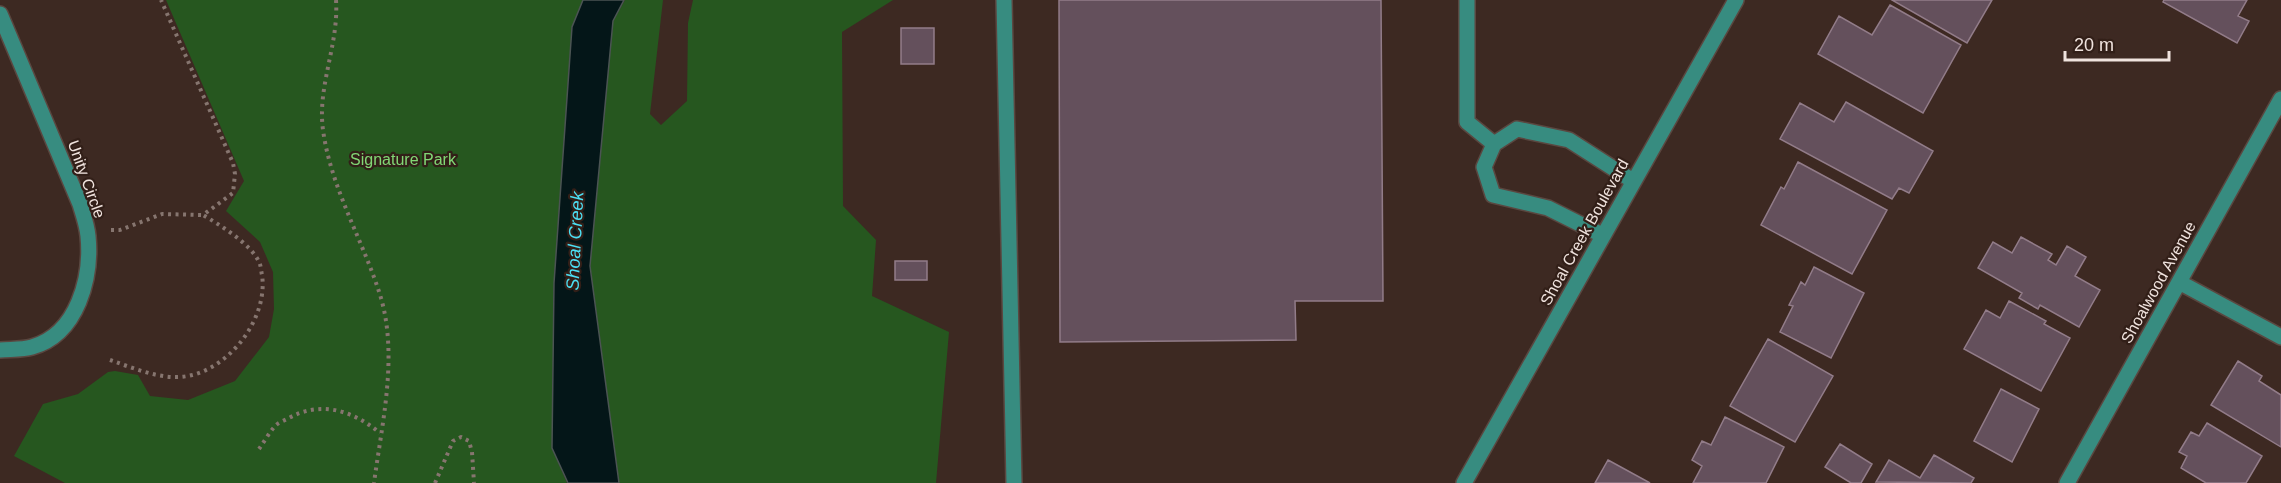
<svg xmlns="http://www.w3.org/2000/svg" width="2281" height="483" font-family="Helvetica,sans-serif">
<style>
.green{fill:#26571f}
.water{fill:#041618;stroke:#4b5453;stroke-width:1.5}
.building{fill:#64505c;stroke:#927c89;stroke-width:1.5}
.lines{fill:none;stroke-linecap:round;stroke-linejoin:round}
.minor-casing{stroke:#5a4740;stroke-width:18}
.path{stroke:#86756f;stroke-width:4;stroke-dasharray:3 4.5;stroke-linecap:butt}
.minor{stroke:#378c80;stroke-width:15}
.labels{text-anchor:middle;stroke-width:4.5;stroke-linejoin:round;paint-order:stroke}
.park-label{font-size:16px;fill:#82d775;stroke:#321f18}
.street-label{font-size:16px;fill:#f0e3de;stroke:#321f18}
.water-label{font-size:18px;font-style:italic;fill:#4ce0f4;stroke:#321f18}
</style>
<rect width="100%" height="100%" fill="#3d2922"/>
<path class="green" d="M166,0H583L572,27L554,283L552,448L567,483H65L14,456L43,404L78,394L108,372L115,371L138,375L150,396L188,400L235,381L269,337L274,309L273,272L260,242L226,211L244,181Z
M625,0H663L650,114L661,125L687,101L688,23L693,0H893L842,32L843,206L876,240L872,296L949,332L936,483H619L590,266L613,21Z"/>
<path class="water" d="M583,0H624L613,21L590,266L619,483H568L552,448L554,283L572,27Z"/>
<path class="building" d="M1059,0H1381L1383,301H1295L1296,340L1060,342Z
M1892,0H1992L1967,43Z
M2164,0H2247L2238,16L2249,21L2237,43L2163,2Z
M1890,5L1961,45L1923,113L1818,54L1839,16L1872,35Z
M901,28H934V64H901Z
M1846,102L1933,151L1909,193L1899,188L1892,199L1780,139L1800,103L1834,122Z
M1798,162L1887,210L1852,274L1761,225L1781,187L1784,189Z
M2021,237L2052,254L2048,260L2056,265L2067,246L2086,257L2075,276L2100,290L2079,327L2040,305L2038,309L2019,298L2022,293L1978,268L1993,242L2012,253Z
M895,261H927V280H895Z
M1814,267L1864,293L1831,358L1780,332L1793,306L1789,305L1797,290L1801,282L1805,285Z
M2009,301L2046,321L2044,324L2070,338L2041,391L1964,349L1986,310L2000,318Z
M1768,339L1833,376L1795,442L1730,406Z
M2238,361L2262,376L2259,381L2281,395V447L2211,405Z
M2001,389L2039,409L2012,462L1974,441Z
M1725,417L1784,447L1766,483H1693L1702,466L1692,460L1702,441L1711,445Z
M2207,423L2262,456L2246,483H2206L2181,468L2187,456L2179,452L2191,432L2199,436Z
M1840,444L1872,464L1861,483H1851L1825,467Z
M1934,455L1974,478L1971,483L1876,482L1889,460L1920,478Z
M1608,460L1650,483H1595Z"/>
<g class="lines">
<g class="minor-casing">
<path id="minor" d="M1004,0L1014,483
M1467,0V122L1494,144
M0,14L80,204C83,214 87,225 88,236C92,277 78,334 32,347C22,350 10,349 0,350
M1602,235L1548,208L1493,195L1484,167L1494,144L1517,129L1569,140L1633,181
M2179,282L2281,337
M1464,483L1736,0
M2067,483L2281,99"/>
</g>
<path class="path" d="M336,0C339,45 317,86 323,130C331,189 364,242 381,298C398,357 382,423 374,483
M111,230H120L162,214L203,215
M110,360C130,367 152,376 172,377C222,380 269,322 262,275C261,271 261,265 259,262C251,244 220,225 203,215L233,193L235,174L233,163L161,0
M259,449C264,442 269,433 275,426C278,423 283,421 287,419C320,400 352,410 380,433
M435,483L453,441L461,437L469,441L472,452L474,483"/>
<use href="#minor" class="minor"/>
</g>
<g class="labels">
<g class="park-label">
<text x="403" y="165">Signature Park</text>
</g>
<g class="street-label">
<text transform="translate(87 179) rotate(70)" y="6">Unity Circle</text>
<text transform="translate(1584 232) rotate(-61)" y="6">Shoal Creek Boulevard</text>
<text transform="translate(2158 282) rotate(-61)" y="6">Shoalwood Avenue</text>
</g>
<g class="water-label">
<text transform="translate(575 241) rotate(-87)" y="6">Shoal Creek</text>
</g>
</g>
<path d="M2065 51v9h104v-9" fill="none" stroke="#f0e3de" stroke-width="3"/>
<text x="2074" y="51" font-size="18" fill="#f0e3de" stroke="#321f18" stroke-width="4.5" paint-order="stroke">20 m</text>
</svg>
